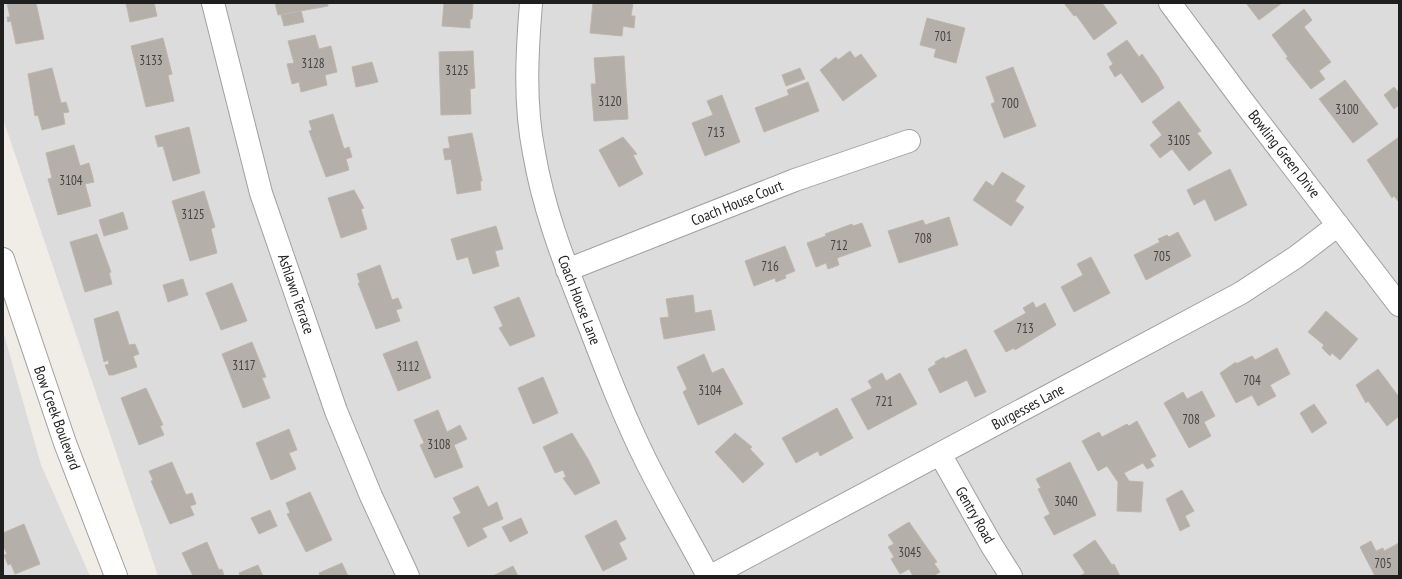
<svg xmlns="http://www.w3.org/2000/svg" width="1402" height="579" font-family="'PT Sans Narrow',sans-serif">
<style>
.residential{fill:#dddcdc}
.building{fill:#b4afa9;stroke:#bfb5aa}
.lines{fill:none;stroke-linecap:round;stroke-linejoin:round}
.minor-casing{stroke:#a0a0a0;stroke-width:24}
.tertiary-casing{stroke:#a0a0a0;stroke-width:24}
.minor{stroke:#fff;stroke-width:22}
.tertiary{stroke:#fff;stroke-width:22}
.labels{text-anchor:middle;stroke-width:3;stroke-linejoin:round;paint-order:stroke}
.number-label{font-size:13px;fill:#444342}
.street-label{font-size:15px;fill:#1f1f1f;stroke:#fff}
</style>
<rect width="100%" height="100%" fill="#efede6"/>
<path class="residential" d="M3,3H1399V576H158L3,119Z
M3,331L41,465L90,576H3Z"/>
<path class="building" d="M7,3H36L44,39L16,44L11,21L8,22L7,17H10Z
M126,3H154L157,16L130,22Z
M275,3H328V6L278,15Z
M444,3H473L472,19H470V28L442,26Z
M593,3H633L631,16H635L634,28L623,26L622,36L590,33Z
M1064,3H1102L1117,23L1094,40L1076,15L1074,16Z
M1246,3H1282L1259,20Z
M1304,9L1312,20L1304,27L1331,62L1319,71L1325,79L1311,89L1286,58L1288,57L1272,35Z
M301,11L304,22L284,26L281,15Z
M927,18L965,28L956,63L934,57L936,49L920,45Z
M315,35L319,49L331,46L337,72L325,75L327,85L301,92L299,82L292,84L287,64L294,63L288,41Z
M163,38L172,74L168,75L174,101L146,107L131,46Z
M1127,40L1139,57L1142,54L1159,78L1164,88L1142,103L1121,73L1115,77L1109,67L1113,64L1107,54Z
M473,51L475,88L470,89L471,114L441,115L439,52Z
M850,51L855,58L861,54L877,76L843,101L820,70L836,57L838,60Z
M624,56L628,119L594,121L591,84H596L594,58Z
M372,62L378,82L356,87L352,67Z
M1013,67L1036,126L1004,138L991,104L995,102L986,77Z
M52,68L61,103L66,102L69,112L63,113L65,124L42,130L38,115L35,116L28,74Z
M800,68L805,79L786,86L782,75Z
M1345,80L1378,124L1353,143L1319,99Z
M808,82L819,111L764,132L755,108L789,95L787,90Z
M1394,87L1399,93V105L1394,109L1384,95Z
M722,95L740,142L705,156L692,123L713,115L707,101Z
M1179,101L1201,131L1197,133L1212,153L1189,171L1172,149L1160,158L1150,145L1162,135L1152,122Z
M333,114L344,149L349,147L352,157L346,159L349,170L326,177L309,131L312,130L309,121Z
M189,127L200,173L173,181L163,146L158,147L155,136Z
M472,133L482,181H480L481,190L457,194L451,159L445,160L443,149L450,148L448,137Z
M623,137L637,154L633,155L643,174L619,187L599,150Z
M1399,137V202L1394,196L1392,198L1367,160Z
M74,145L80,166L89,163L94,182L85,184L91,206L58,215L48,179L52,178L46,153Z
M1230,169L1247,205L1215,221L1205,199L1194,205L1187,190Z
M1002,172L1025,186L1015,201L1024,207L1011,226L973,200L986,181L993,186Z
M354,190L364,208L361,209L367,229L341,238L328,198Z
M204,191L215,227L211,229L217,253L190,261L172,201Z
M123,212L128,229L104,236L99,220Z
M949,217L958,245L899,263L888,231L923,220L925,225Z
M862,223L871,246L837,258L839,265L828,269L826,263L816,267L807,243L826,236L825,234L852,224L853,226Z
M496,226L503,249L495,251L499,266L473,274L468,257L457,260L451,239Z
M1178,232L1191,256L1146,280L1134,255L1160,242L1158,239L1167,235L1169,237Z
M97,234L111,272L109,273L112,284L85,292L70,242Z
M785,246L795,271L785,275L786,278L776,282L775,278L754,286L745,261Z
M1091,257L1110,293L1074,312L1061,287L1083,275L1077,264Z
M380,265L392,300L398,298L402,308L396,310L400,321L376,329L358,283H360L357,274Z
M183,279L188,295L168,302L163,285Z
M232,283L247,321L221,330L206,293Z
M693,295L695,313L711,310L715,330L664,339L660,318L669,317L666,299Z
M519,297L535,336L510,346L499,328L503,326L494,307Z
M1033,302L1036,308L1045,303L1056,325L1015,350L1014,348L1006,352L994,331L1026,313L1023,308Z
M118,311L129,345L135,344L139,354L133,356L137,367L113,375H109L105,365L109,364L108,360L104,362L94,319Z
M1326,311L1358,339L1340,360L1332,353L1330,356L1322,348L1324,345L1308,332Z
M417,341L431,378L398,391L383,354Z
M252,342L266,377L262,378L270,398L243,408L222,354Z
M1277,348L1290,374L1270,385L1276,396L1258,406L1252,395L1236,403L1220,373L1236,362V364L1252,356L1255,360Z
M966,349L986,392L975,397L967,380L940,393L928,369L936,364L935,362L944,357L945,359Z
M704,354L712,373L723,368L743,404L698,425L683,392L687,389L677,367Z
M1378,369L1399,397V416L1387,426L1368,401L1366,403L1356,385Z
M882,373L886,381L900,373L917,404L868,430L851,399L872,388L868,381Z
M543,377L558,413L533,424L518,388Z
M146,388L163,425L160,426L164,435L139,445L121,398Z
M1202,391L1215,416L1204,422L1211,436L1189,448L1164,403L1183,392L1187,399Z
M1314,404L1327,423L1312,433L1300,413Z
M837,408L853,438L820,456L818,451L796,463L782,438Z
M438,410L447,432L460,425L467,439L454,445L463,467L435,478L420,445L424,443L414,420Z
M1137,421L1156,456L1150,459L1154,466L1147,469L1143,463L1124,473L1129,481L1143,482L1141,512L1117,511L1118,482L1107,466L1098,471L1082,441L1099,432L1102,437L1127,424L1129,426Z
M289,429L297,450L289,453L296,469L271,480L256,443Z
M572,433L588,459L600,483L575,495L563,478L566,477L563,470L555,473L543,447Z
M735,433L752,447L750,449L764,464L743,483L715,452Z
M172,462L186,495L192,493L196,504L190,506L194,515L170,524L151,481L153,480L149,471Z
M1070,462L1096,515L1054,535L1044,517L1050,514L1038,489L1041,488L1036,479Z
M478,486L488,507L497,502L503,519L482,528L487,537L468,547L453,517L461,513L453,498Z
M1182,490L1194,511L1185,516L1190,526L1180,531L1166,499Z
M310,492L332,540L306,552L287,514L290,513L286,503Z
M270,510L277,526L259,534L251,518Z
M521,518L528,533L510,542L502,527Z
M616,520L626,539L619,543L627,559L603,571L585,536Z
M909,522L937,562L934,563L940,572L933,576H913L909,569L900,574L891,559L894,557L888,547L894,544L888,535Z
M24,524L40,564L15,574L11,564L8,565L4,555L7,554L3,545V533Z
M1095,540L1112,565L1114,564L1120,576H1080L1085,573L1073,555Z
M1371,541L1376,551L1383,548L1384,551L1399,543V574L1395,576H1375L1360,547Z
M207,542L219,570L222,569L224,576H193L182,553Z
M342,563L348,576H320L319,573Z
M258,565L263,576H240L239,573Z
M513,566L518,576H493Z"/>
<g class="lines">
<g class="minor-casing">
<path id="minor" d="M213,3L261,193L336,411L371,496L408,576
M531,3C527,53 524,103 534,153C543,206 562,257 582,307C602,359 622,413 647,463C666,501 688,538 708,576
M1170,3L1242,100L1399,305
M567,270L795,180L909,141
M940,454L992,546L1011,576
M711,576L1241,293L1296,257L1338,225"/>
</g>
<g class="tertiary-casing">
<path id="tertiary" d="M3,259L65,443L116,576"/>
</g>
<use href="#minor" class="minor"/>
<use href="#tertiary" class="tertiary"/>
</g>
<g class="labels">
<g class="number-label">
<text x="943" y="41">701</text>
<text x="151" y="65">3133</text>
<text x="313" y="68">3128</text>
<text x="457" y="75">3125</text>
<text x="610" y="106">3120</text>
<text x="1010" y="108">700</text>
<text x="1347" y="114">3100</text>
<text x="716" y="137">713</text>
<text x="1179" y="145">3105</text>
<text x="71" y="185">3104</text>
<text x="193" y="219">3125</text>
<text x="923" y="243">708</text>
<text x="839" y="250">712</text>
<text x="1162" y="261">705</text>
<text x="770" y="271">716</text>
<text x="1025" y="333">713</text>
<text x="244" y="370">3117</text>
<text x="408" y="371">3112</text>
<text x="1252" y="385">704</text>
<text x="710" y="395">3104</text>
<text x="884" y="406">721</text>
<text x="1191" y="424">708</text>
<text x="439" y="449">3108</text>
<text x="1066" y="506">3040</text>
<text x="910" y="557">3045</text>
<text x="1383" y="568">705</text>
</g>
<g class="street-label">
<text transform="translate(1284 154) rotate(52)" y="5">Bowling Green Drive</text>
<text transform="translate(737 203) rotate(-22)" y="5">Coach House Court</text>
<text transform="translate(296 294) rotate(71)" y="5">Ashlawn Terrace</text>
<text transform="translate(579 300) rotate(69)" y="5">Coach House Lane</text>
<text transform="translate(1028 407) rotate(-28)" y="5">Burgesses Lane</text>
<text transform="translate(57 418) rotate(70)" y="5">Bow Creek Boulevard</text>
<text transform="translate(975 515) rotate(60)" y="5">Gentry Road</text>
</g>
</g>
<rect width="1402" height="579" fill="none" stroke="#1f1f1f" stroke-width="8"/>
</svg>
